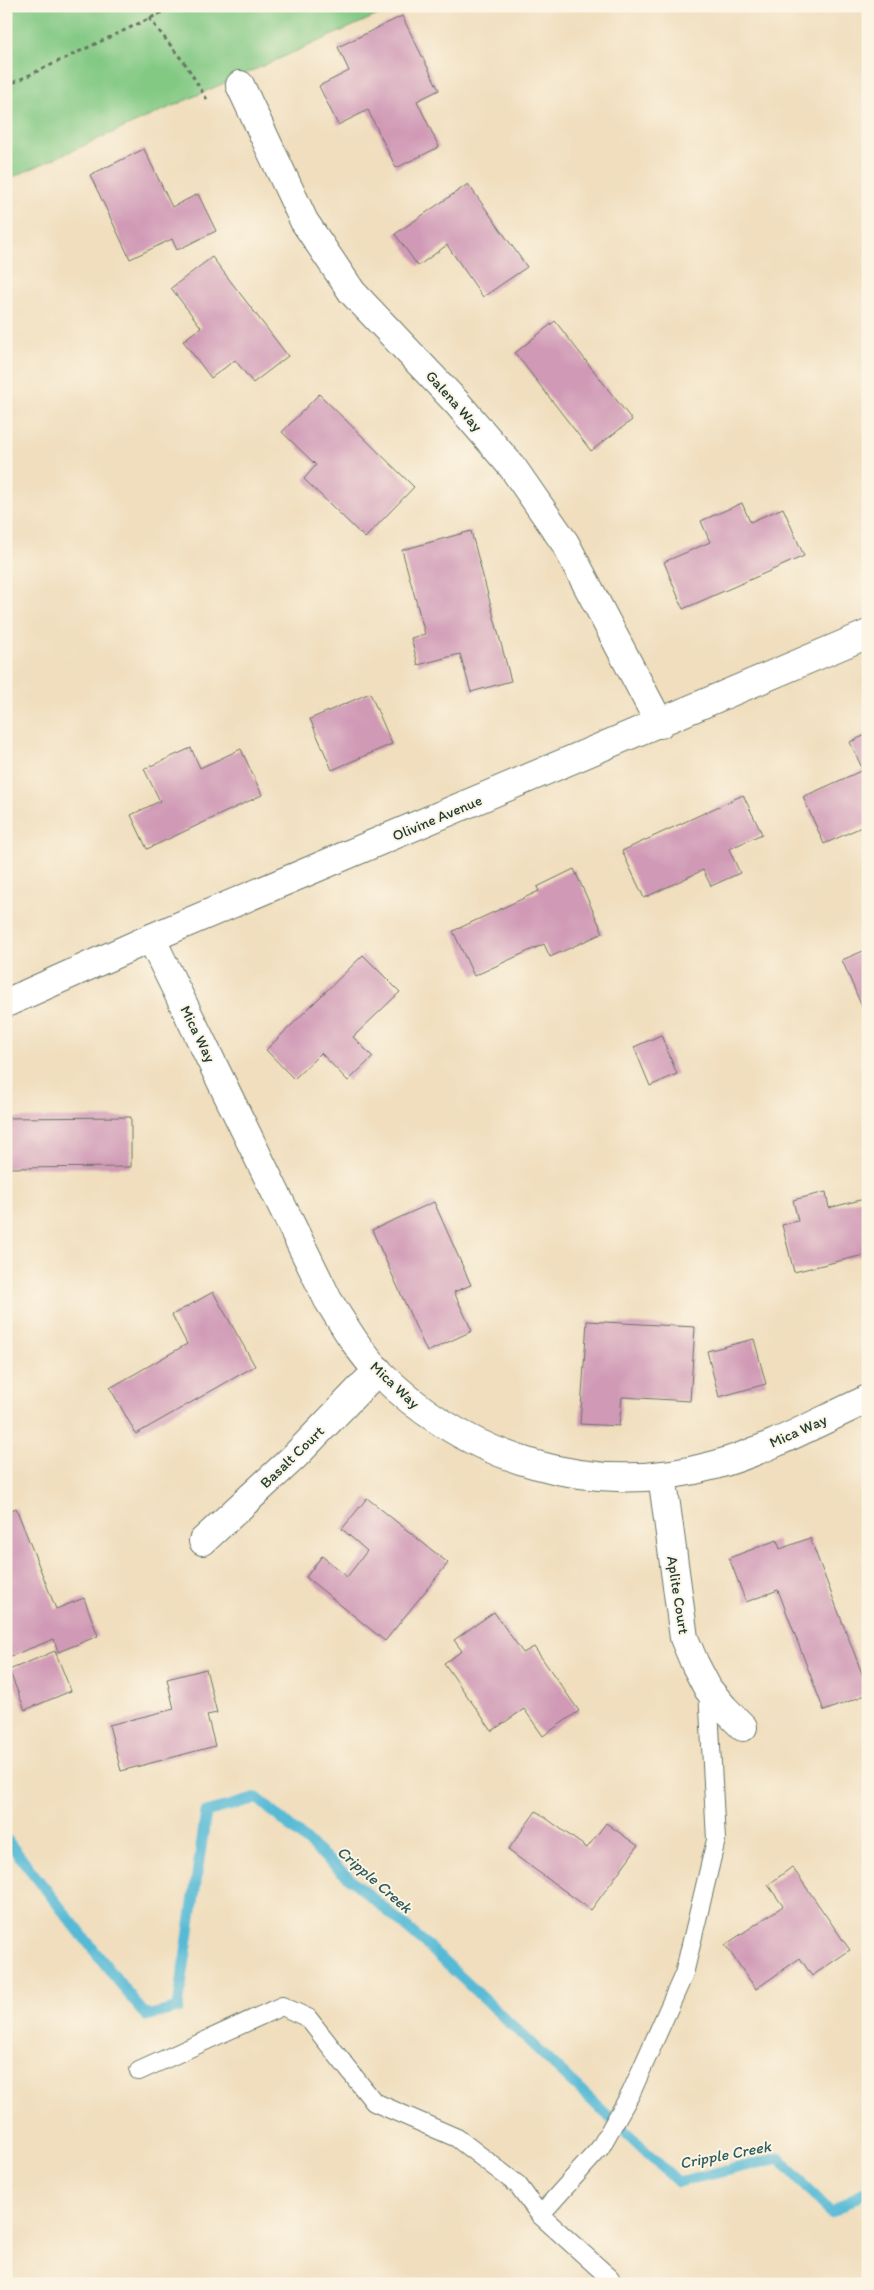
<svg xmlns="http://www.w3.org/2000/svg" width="874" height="2290" font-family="Itim,sans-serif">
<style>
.green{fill:#83c984;stroke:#51835c}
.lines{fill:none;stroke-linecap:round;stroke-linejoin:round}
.stream{stroke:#57bad5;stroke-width:11}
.building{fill:#d09ab6}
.service-casing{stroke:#687564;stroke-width:20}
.minor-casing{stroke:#687564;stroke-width:30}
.path{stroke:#687564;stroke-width:3;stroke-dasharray:4 4;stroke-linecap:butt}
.service{stroke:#fff;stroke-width:18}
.minor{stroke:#fff;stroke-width:28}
.labels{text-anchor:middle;stroke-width:4;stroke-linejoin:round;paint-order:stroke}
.street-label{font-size:15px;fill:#1f3d34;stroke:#fcf5e5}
.water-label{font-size:16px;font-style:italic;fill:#2d5c5c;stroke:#fcf5e5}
</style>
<rect width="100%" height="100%" fill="#fcf5e5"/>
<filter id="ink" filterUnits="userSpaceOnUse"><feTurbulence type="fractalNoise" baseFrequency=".02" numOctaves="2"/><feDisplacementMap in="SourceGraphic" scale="10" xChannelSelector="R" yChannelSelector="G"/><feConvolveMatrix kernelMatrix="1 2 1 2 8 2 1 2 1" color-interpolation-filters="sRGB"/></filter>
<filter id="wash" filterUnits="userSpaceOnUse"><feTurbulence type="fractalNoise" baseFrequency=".0096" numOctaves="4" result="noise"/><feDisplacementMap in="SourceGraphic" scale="20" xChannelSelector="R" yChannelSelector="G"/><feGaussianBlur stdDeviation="1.12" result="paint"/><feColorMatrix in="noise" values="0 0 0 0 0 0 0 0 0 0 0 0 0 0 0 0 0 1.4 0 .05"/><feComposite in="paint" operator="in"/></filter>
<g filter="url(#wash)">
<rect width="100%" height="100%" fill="#f0debe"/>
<path class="green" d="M6,6H398L6,180Z"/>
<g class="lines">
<path class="stream" d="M6,1839L146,2016L178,2008L206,1812L257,1798L429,1947L678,2182L779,2158L831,2213L868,2189"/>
</g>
<g id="blocks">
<path class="building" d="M402,16L439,90L417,101L439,147L396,168L368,110L338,125L319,86L349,71L338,47Z
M144,149L172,207L198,194L216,231L177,250L172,239L130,259L90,175Z
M468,184L527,267L483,297L447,245L418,266L395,234Z
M212,257L288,356L253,383L235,360L211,378L183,341L201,327L171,288Z
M555,321L632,420L591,451L515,353Z
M319,394L414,487L365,538L304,479L316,465L282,432Z
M742,503L750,522L783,508L804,556L683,609L664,562L710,542L701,521Z
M471,531L511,681L471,692L460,654L418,665L411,638L425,634L402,550Z
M370,693L392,744L332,770L310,719Z
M868,734V828L866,825L824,844L803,797L863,770L850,742Z
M191,748L200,768L241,749L262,795L147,849L131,815L160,801L144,769Z
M743,795L762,834L729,849L740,873L711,886L703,870L644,898L622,851Z
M574,869L603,933L550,957L544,944L474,976L453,931L539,891L537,887Z
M868,949V1021L842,960Z
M363,955L400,992L353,1037L373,1057L348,1081L321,1053L294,1079L266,1050Z
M661,1035L677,1074L650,1086L634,1047Z
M131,1117V1167L6,1168V1118Z
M826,1192L829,1208L868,1198V1254L794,1272L782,1225L798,1221L793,1200Z
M434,1202L471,1285L454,1292L472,1331L427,1352L372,1230Z
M213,1292L255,1366L136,1434L110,1388L187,1344L172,1315Z
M587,1321L695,1327L690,1401L622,1397L619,1426L580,1424Z
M754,1339L766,1384L719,1397L707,1351Z
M367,1498L448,1563L385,1641L306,1577L322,1556L347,1577L367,1551L342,1529Z
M16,1508L56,1609L84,1598L98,1636L58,1652L54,1639L6,1658V1512Z
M810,1538L868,1689V1694L824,1711L778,1590L746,1602L729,1558L777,1540L780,1549Z
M494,1612L523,1653L534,1647L579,1711L543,1736L524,1709L492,1731L444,1663L462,1651L454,1640Z
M55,1651L71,1691L25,1710L9,1670Z
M206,1669L217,1713L207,1715L215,1746L121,1771L109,1725L174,1709L167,1679Z
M536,1811L587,1848L606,1823L638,1846L591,1910L508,1850Z
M792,1867L850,1950L812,1976L800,1958L756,1989L725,1945L783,1906L768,1885Z"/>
</g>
</g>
<g filter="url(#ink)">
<use href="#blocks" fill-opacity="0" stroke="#687564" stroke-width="1"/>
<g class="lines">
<g class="service-casing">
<path id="service" d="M139,2071L282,2006L308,2018L374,2102L457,2138L518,2185L540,2215L600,2148L631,2093L684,1974L716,1840L708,1689
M540,2215L610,2278L611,2284"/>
</g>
<g class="minor-casing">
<path id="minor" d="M240,85L304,221L352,292L458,404L513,468L565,543L660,724
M151,938L328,1300C344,1325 358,1350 378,1371C466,1460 593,1499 715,1465C768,1450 818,1422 868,1399
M6,1003L151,938L868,634
M662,1475L684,1638L695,1664L708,1689L724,1708L743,1727
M203,1541L294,1457L378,1370"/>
</g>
<path class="path" d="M149,18L186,65L206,98L210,96
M6,86L176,6"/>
<use href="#service" class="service"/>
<use href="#minor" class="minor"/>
</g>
</g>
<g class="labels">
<g class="street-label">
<text transform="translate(454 401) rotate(48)" y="5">Galena Way</text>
<text transform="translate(437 818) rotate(-23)" y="5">Olivine Avenue</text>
<text transform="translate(198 1034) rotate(64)" y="5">Mica Way</text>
<text transform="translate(395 1385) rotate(43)" y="5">Mica Way</text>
<text transform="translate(798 1431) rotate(-24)" y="5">Mica Way</text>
<text transform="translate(292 1457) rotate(-44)" y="5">Basalt Court</text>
<text transform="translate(678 1595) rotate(81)" y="5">Aplite Court</text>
</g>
<g class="water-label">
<text transform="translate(375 1879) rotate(41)" y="6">Cripple Creek</text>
<text transform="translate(725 2154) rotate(-11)" y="6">Cripple Creek</text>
</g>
</g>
<rect width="874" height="2290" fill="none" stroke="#fcf5e5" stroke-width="25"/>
</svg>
